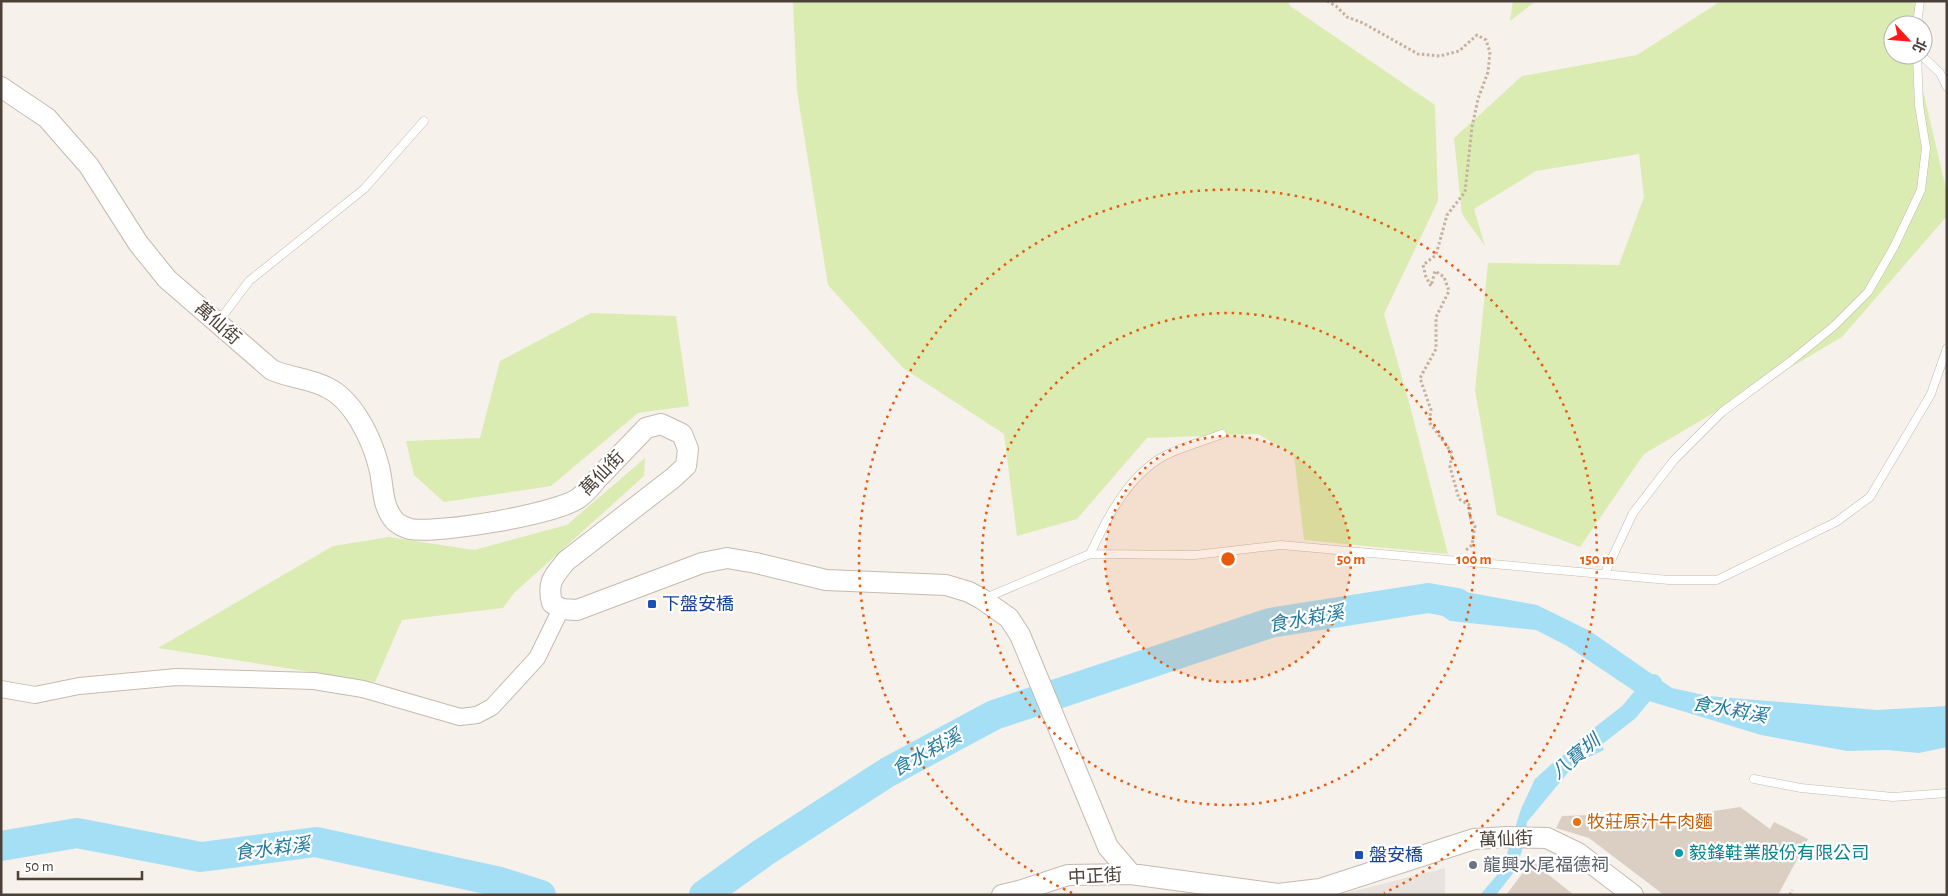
<svg xmlns="http://www.w3.org/2000/svg" width="1948" height="896" font-family="'Alegreya Sans','Noto Sans TC',sans-serif">
<style>
.industrial{fill:#e9e3df}
.green{fill:#daecb2}
.water{fill:#a5dff5}
.lines{fill:none;stroke-linecap:round;stroke-linejoin:round}
.canal{stroke:#a5dff5;stroke-width:18}
.river{stroke:#a5dff5;stroke-width:30}
.building{fill:#dbcec2}
.service-casing{stroke:#c5baaf;stroke-width:9}
.minor-casing{stroke:#c5baaf;stroke-width:18}
.tertiary-casing{stroke:#c5baaf;stroke-width:22}
.path{stroke:#c5b19d;stroke-width:3;stroke-dasharray:2.5 2.5;stroke-linecap:butt}
.service{stroke:#fff;stroke-width:8}
.minor{stroke:#fff;stroke-width:16}
.tertiary{stroke:#fff;stroke-width:20}
.ring{fill:none;stroke:#e8590c;stroke-width:2.5;stroke-dasharray:2.5 5}
.transit-dot{fill:#1a4fb4;stroke:#fff;stroke-width:2}
.food-dot{fill:#e8710a;stroke:#fff;stroke-width:2}
.culture-dot{fill:#0f9aa8;stroke:#fff;stroke-width:2}
.worship-dot{fill:#6b7280;stroke:#fff;stroke-width:2}
.labels{text-anchor:middle;stroke-width:4.5;stroke-linejoin:round;paint-order:stroke}
.street-label{font-size:18px;fill:#4b4138;stroke:#fff}
.transit-label{font-size:18px;fill:#164399;stroke:#fff;text-anchor:start}
.food-label{font-size:18px;fill:#c56008;stroke:#fff;text-anchor:start}
.culture-label{font-size:18px;fill:#0d838f;stroke:#fff;text-anchor:start}
.worship-label{font-size:18px;fill:#5b616d;stroke:#fff;text-anchor:start}
.water-label{font-size:19px;font-style:italic;fill:#247a9b;stroke:#fff}
.centre{fill:#e8590c;stroke:#fff;stroke-width:2.5}
.ring-label{font-size:15px;text-anchor:middle;font-weight:bold;fill:#e8590c;stroke:#fff;stroke-width:4.5;stroke-linejoin:round;paint-order:stroke}
</style>
<rect width="100%" height="100%" fill="#f6f1ea"/>
<path class="industrial" d="M1445,868V895H1338Z"/>
<path class="green" d="M793,1H1288L1290,6L1435,105L1438,201L1384,314L1410,406L1448,554L1304,540L1294,455L1258,434L1147,438L1077,519L1017,536L1004,434L903,368L828,285L797,91Z
M1513,1H1536L1510,21Z
M1721,1H1918V25H1893V55H1918V69L1947,193V216L1842,337L1644,454L1580,547L1497,515L1475,390L1488,263L1619,265L1644,197L1639,154L1536,171L1474,209L1485,246L1462,214L1454,138L1522,76L1637,55Z
M591,313L676,316L689,406L638,413L551,486L444,502L414,475L406,441L480,438L500,361Z
M645,458L644,476L514,593L503,608L402,620L375,682L158,648L333,546L389,537L474,550L567,525Z"/>
<path class="water" d="M1423,591H1460L1537,605L1590,631L1672,688L1708,696L1877,710L1947,706V747L1919,753L1887,750L1847,751L1761,735L1649,701L1567,646L1536,630L1450,621L1418,600Z
M1596,731L1604,750L1576,763L1527,822L1522,851L1514,872L1496,895H1480L1497,875L1507,854L1521,809L1535,779L1557,759L1580,745Z"/>
<g class="lines">
<path class="canal" d="M1579,751L1629,712L1653,683"/>
<path class="river" d="M1,846L77,833L201,857L316,842L500,882L541,895
M704,895L764,852L888,772L994,715L1270,623L1428,598L1457,603"/>
</g>
<path class="building" d="M1740,807L1770,829L1774,822L1808,839L1778,895H1664L1589,838L1556,828L1562,816L1592,815L1598,829Z
M1532,861L1545,872L1574,895H1506Z"/>
<g class="lines">
<g class="service-casing">
<path id="service" d="M1917,25L1920,1
M1921,55L1940,73L1947,87
M219,321L249,281L364,189L424,121
M1090,554C1107,518 1128,476 1164,456C1182,447 1204,441 1222,434
M1605,573L1633,513L1674,460L1722,412L1791,361L1834,326L1868,292L1894,247L1921,190L1926,148L1919,105L1917,55
M983,599L1090,554L1195,555L1281,545L1669,580H1717L1836,522L1870,497L1931,394L1947,348
M1754,779L1801,788L1893,797L1947,793"/>
</g>
<g class="minor-casing">
<path id="minor" d="M1,689L35,695L79,686L177,677L314,681L363,689L460,717L477,715L492,707L537,658L561,609"/>
</g>
<g class="tertiary-casing">
<path id="tertiary" d="M1,87L47,118L89,166L138,243L167,279L272,370C290,378 309,378 326,387C353,399 372,439 379,467C384,486 381,504 394,520C397,524 406,528 410,529C438,534 559,514 580,497C588,491 594,482 601,475C616,459 631,444 646,428L661,424L682,434L688,449L686,466L673,478L566,561C553,577 547,582 552,603L561,609L577,610L702,563L727,558L756,563L826,580L946,585L969,592L982,599L1009,618L1020,635L1108,847L1131,874
M1002,895L1019,891L1068,875L1131,874L1278,894L1320,889L1474,839L1508,837L1547,838L1578,853L1633,895"/>
</g>
<path class="path" d="M1327,1L1336,6L1347,17L1363,23L1418,54L1440,56L1459,51L1477,35L1486,40L1490,52L1488,72L1478,99L1472,127L1465,192L1447,215L1436,255L1423,265L1426,277L1431,286L1435,271L1444,277L1449,291L1436,317V349L1420,378L1431,410L1429,422L1452,453L1450,467L1459,499L1471,506L1469,515L1475,526L1472,545L1466,550
M1790,895L1792,890"/>
<use href="#service" class="service"/>
<use href="#minor" class="minor"/>
<use href="#tertiary" class="tertiary"/>
</g>
<circle cx="1228" cy="559" r="123" fill="#e8590c" fill-opacity=".12"/>
<g class="ring">
<circle cx="1228" cy="559" r="123"/>
<circle cx="1228" cy="559" r="246"/>
<path d="M1072 893A369 369 0 1 1 1384 893"/>
</g>
<g class="transit-dot">
<rect x="647" y="599" width="10" height="10" rx="2.5"/>
<rect x="1354" y="850" width="10" height="10" rx="2.5"/>
</g>
<circle class="food-dot" cx="1577" cy="822" r="5"/>
<circle class="culture-dot" cx="1679" cy="853" r="5"/>
<circle class="worship-dot" cx="1473" cy="865" r="5"/>
<g class="labels">
<g class="street-label">
<text transform="translate(218 323) rotate(41)" y="6">萬仙街</text>
<text transform="translate(602 473) rotate(-46)" y="6">萬仙街</text>
<text transform="translate(1506 839) rotate(-2)" y="6">萬仙街</text>
<text transform="translate(1095 876) rotate(-3)" y="6">中正街</text>
</g>
<g class="transit-label">
<text x="662" y="610">下盤安橋</text>
<text x="1369" y="861">盤安橋</text>
</g>
<g class="food-label">
<text x="1587" y="828">牧莊原汁牛肉麵</text>
</g>
<g class="culture-label">
<text x="1689" y="859">毅鋒鞋業股份有限公司</text>
</g>
<g class="worship-label">
<text x="1483" y="871">龍興水尾福德祠</text>
</g>
<g class="water-label">
<text transform="translate(1306 618) rotate(-10)" y="7">食水嵙溪</text>
<text transform="translate(1730 709) rotate(10)" y="7">食水嵙溪</text>
<text transform="translate(926 752) rotate(-29)" y="7">食水嵙溪</text>
<text transform="translate(1575 756) rotate(-40)" y="7">八寶圳</text>
<text transform="translate(272 848) rotate(-7)" y="7">食水嵙溪</text>
</g>
</g>
<circle cx="1228" cy="559" r="8" class="centre"/>
<g class="ring-label">
<text x="1351" y="564">50 m</text>
<text x="1474" y="564">100 m</text>
<text x="1597" y="564">150 m</text>
</g>
<rect width="1948" height="896" fill="none" stroke="#4b4138" stroke-width="5"/>
<g transform="translate(1908 40) rotate(116)"><circle r="24" fill="#ffffff" stroke="#b7b3af"/>
<path d="M0-4L9 19L0 12L-9 19Z" fill="#ff1a18"/>
<text y="-8" font-size="14" font-weight="bold" text-anchor="middle" fill="#4b4138">北</text>
</g>
<path d="M18 871v8h124v-8" fill="none" stroke="#4b4138" stroke-width="2.5"/>
<text x="25" y="871" font-size="15" fill="#4b4138" stroke="#ffffff" stroke-width="4" paint-order="stroke">50 m</text>
</svg>
